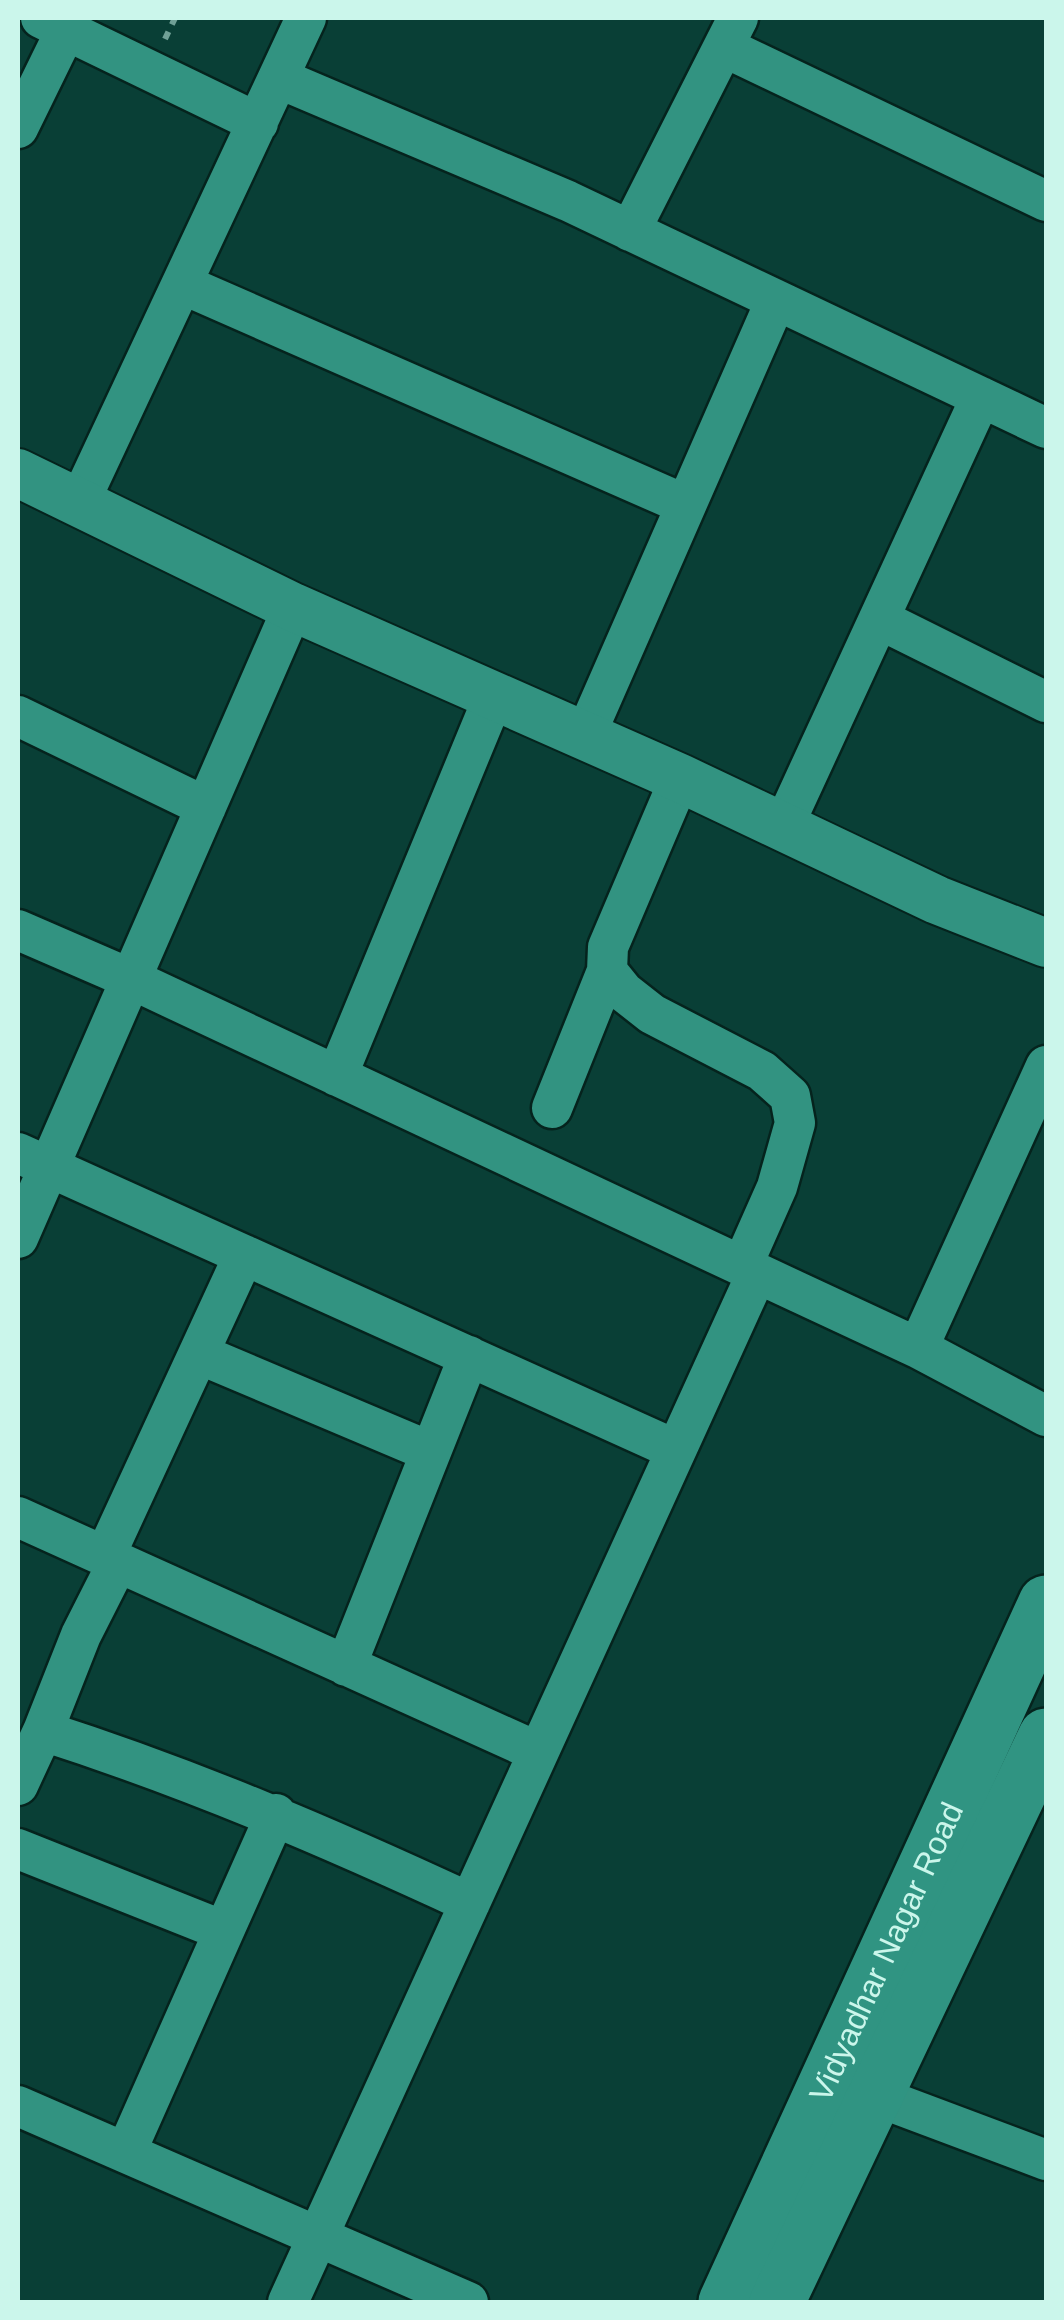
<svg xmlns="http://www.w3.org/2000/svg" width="1064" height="2320" font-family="Arial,sans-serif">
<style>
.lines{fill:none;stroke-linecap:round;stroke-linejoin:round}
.minor-casing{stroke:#05231d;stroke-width:45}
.tertiary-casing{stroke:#05231d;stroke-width:52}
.secondary-casing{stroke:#05231d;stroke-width:60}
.path{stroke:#70a096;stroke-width:6;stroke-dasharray:8 8;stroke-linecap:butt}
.minor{stroke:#329381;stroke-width:40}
.tertiary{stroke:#329381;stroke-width:48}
.secondary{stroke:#309482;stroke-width:55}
.labels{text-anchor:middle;stroke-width:10;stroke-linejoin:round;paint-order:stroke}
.street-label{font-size:32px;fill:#cbf6eb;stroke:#14322c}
</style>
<rect width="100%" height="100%" fill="#093f36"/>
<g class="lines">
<g class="minor-casing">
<path id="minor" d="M41,18L258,123
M306,18L278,78L568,201L1046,428
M724,47L1046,201
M18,128L66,30
M630,231L738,18
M182,284L686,505
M79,503L278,78
M879,619L1046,702
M18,716L206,807
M585,736L776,300
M680,778L608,947L607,971L624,992L652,1014L762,1071L790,1096L795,1123L777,1187L742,1266
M783,827L981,397
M18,930L131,979L757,1273
M337,1076L494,696
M552,1108L607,971
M18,1153L676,1450
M18,1238L293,607
M918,1348L1046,1066
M199,1354L431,1452
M18,1517L538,1752
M105,1556L244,1255
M346,1666L469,1356
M43,1731L81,1635L118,1562
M18,1785L43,1731C190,1778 330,1838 470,1903
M18,1849L224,1931L276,1814
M849,2086L1046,2160
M18,2106L468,2302
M126,2152L224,1931
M288,2302L757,1273L918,1348L1046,1416"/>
</g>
<g class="tertiary-casing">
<path id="tertiary" d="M18,473L293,607L680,778L937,900L1046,943"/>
</g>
<g class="secondary-casing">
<g id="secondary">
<path id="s1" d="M726,2302L1046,1603"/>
<path d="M777,2302L1046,1736"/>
</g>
</g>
<path class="path" d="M165,39L175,18"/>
<use href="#minor" class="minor"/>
<use href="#tertiary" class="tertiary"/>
<use href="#secondary" class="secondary"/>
</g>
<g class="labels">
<g class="street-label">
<text dy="11" stroke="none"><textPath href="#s1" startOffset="385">Vidyadhar Nagar Road</textPath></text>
</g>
</g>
<rect width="1064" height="2320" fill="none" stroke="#cbf6eb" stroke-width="40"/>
</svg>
